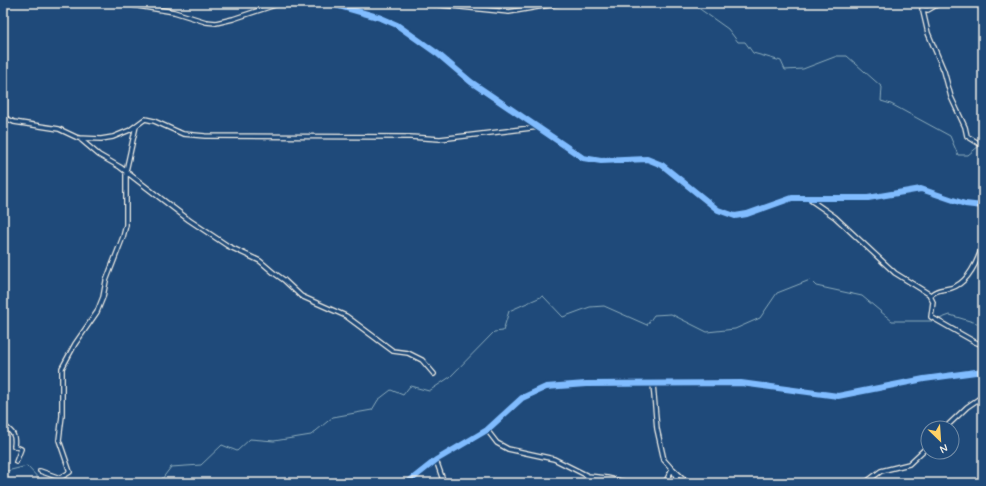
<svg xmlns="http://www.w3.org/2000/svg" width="986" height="486" font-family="Mynerve,sans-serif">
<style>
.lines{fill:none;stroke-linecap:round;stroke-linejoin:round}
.stream{stroke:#8cacbc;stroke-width:1}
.street-casing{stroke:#f4f1e8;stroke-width:6}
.street{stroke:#1f4a7a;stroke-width:3.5}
.cycleway-casing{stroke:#1f4a7a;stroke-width:8}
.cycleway{stroke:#80bcff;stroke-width:6}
</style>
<rect width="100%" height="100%" fill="#1f4a7a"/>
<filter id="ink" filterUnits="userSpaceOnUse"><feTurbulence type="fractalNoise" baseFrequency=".025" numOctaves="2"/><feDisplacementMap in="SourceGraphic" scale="8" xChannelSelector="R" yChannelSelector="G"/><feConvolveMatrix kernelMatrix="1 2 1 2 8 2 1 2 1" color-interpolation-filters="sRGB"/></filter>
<g filter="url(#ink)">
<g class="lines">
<path class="stream" d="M696,3L697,7L728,29L738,42H745L753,53L781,61L785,70L803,69L837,56H847L882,87L881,101L891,104L950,136L958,155H968L979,146
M939,319L950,315L983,325
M3,472L27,466L43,483
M159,483L171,467L201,465L222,445L237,451L250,439L274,441L311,435L333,417L372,410L378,400L391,390L403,395L410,386L429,391L450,377L494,332L503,331L509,311L543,296L563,317L590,307L604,306L647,325L654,315L671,314L707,332L735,329L760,318L777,293L810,280L816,286L862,296L892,321H936"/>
<g class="street-casing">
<path id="street" d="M120,3L174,12L206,22L216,23L233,19L281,3
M329,3L381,18L397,25L438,54L471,82L583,158L601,161L647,159L662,165L718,210L735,216L747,214L792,198H868L921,189L965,204L983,206
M422,3L509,12L561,3
M921,3L928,33L944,71L951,97L965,127L967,136L983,146
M922,9L928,10L940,3
M3,64L5,80V119
M3,117L14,122L59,129L78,138L101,139L113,137L130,130L145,119L154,121L183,134L205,136L410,137L440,139L539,127
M79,138L99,155L120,167L189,220L228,246L260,261L274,273L284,280L301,296L346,316L393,351L408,353L422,360L434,374
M809,199L835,217L895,273L929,294L933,302L931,317L975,342L983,345
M931,295C936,289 944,290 951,288C969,283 978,260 983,244
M653,384L657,429L664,460L673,470L679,483
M3,425C12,432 16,434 14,446L21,449L16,462
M945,428L967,407L983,396
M487,430L497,443L508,449L554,459L588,476L607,478L629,483
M436,460L444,483
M673,469L688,483
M40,471L60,478L70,472L59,440L62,416V368L75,344L97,312L103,297L106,281L123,237L126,225V171L136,126
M407,483L436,460L487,430L522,398L546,387L586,384L741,383L838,396L924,379L983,371
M665,483L672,469
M865,483L881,471L909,464L928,446"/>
</g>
<use href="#street" class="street"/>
<g class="cycleway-casing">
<path id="cycleway" d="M329,3L381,18L397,25L438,54L471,82L583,158L601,161L647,159L662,165L718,210L735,216L747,214L792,198H868L921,189L965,204L983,206
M407,483L436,460L487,430L522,398L546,387L586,384L741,383L838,396L924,379L983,371"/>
</g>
<use href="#cycleway" class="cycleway"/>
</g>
</g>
<rect width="986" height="486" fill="none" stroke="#1f4a7a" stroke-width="16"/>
<rect x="8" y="8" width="970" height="470" fill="none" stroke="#f4f1e8" stroke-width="1.5" filter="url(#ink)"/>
<g transform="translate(940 440) rotate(155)"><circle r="19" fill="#1f4a7a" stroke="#748da6"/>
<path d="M0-3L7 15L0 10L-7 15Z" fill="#ffd166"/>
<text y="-6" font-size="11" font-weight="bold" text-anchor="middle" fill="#f4f1e8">N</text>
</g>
</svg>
